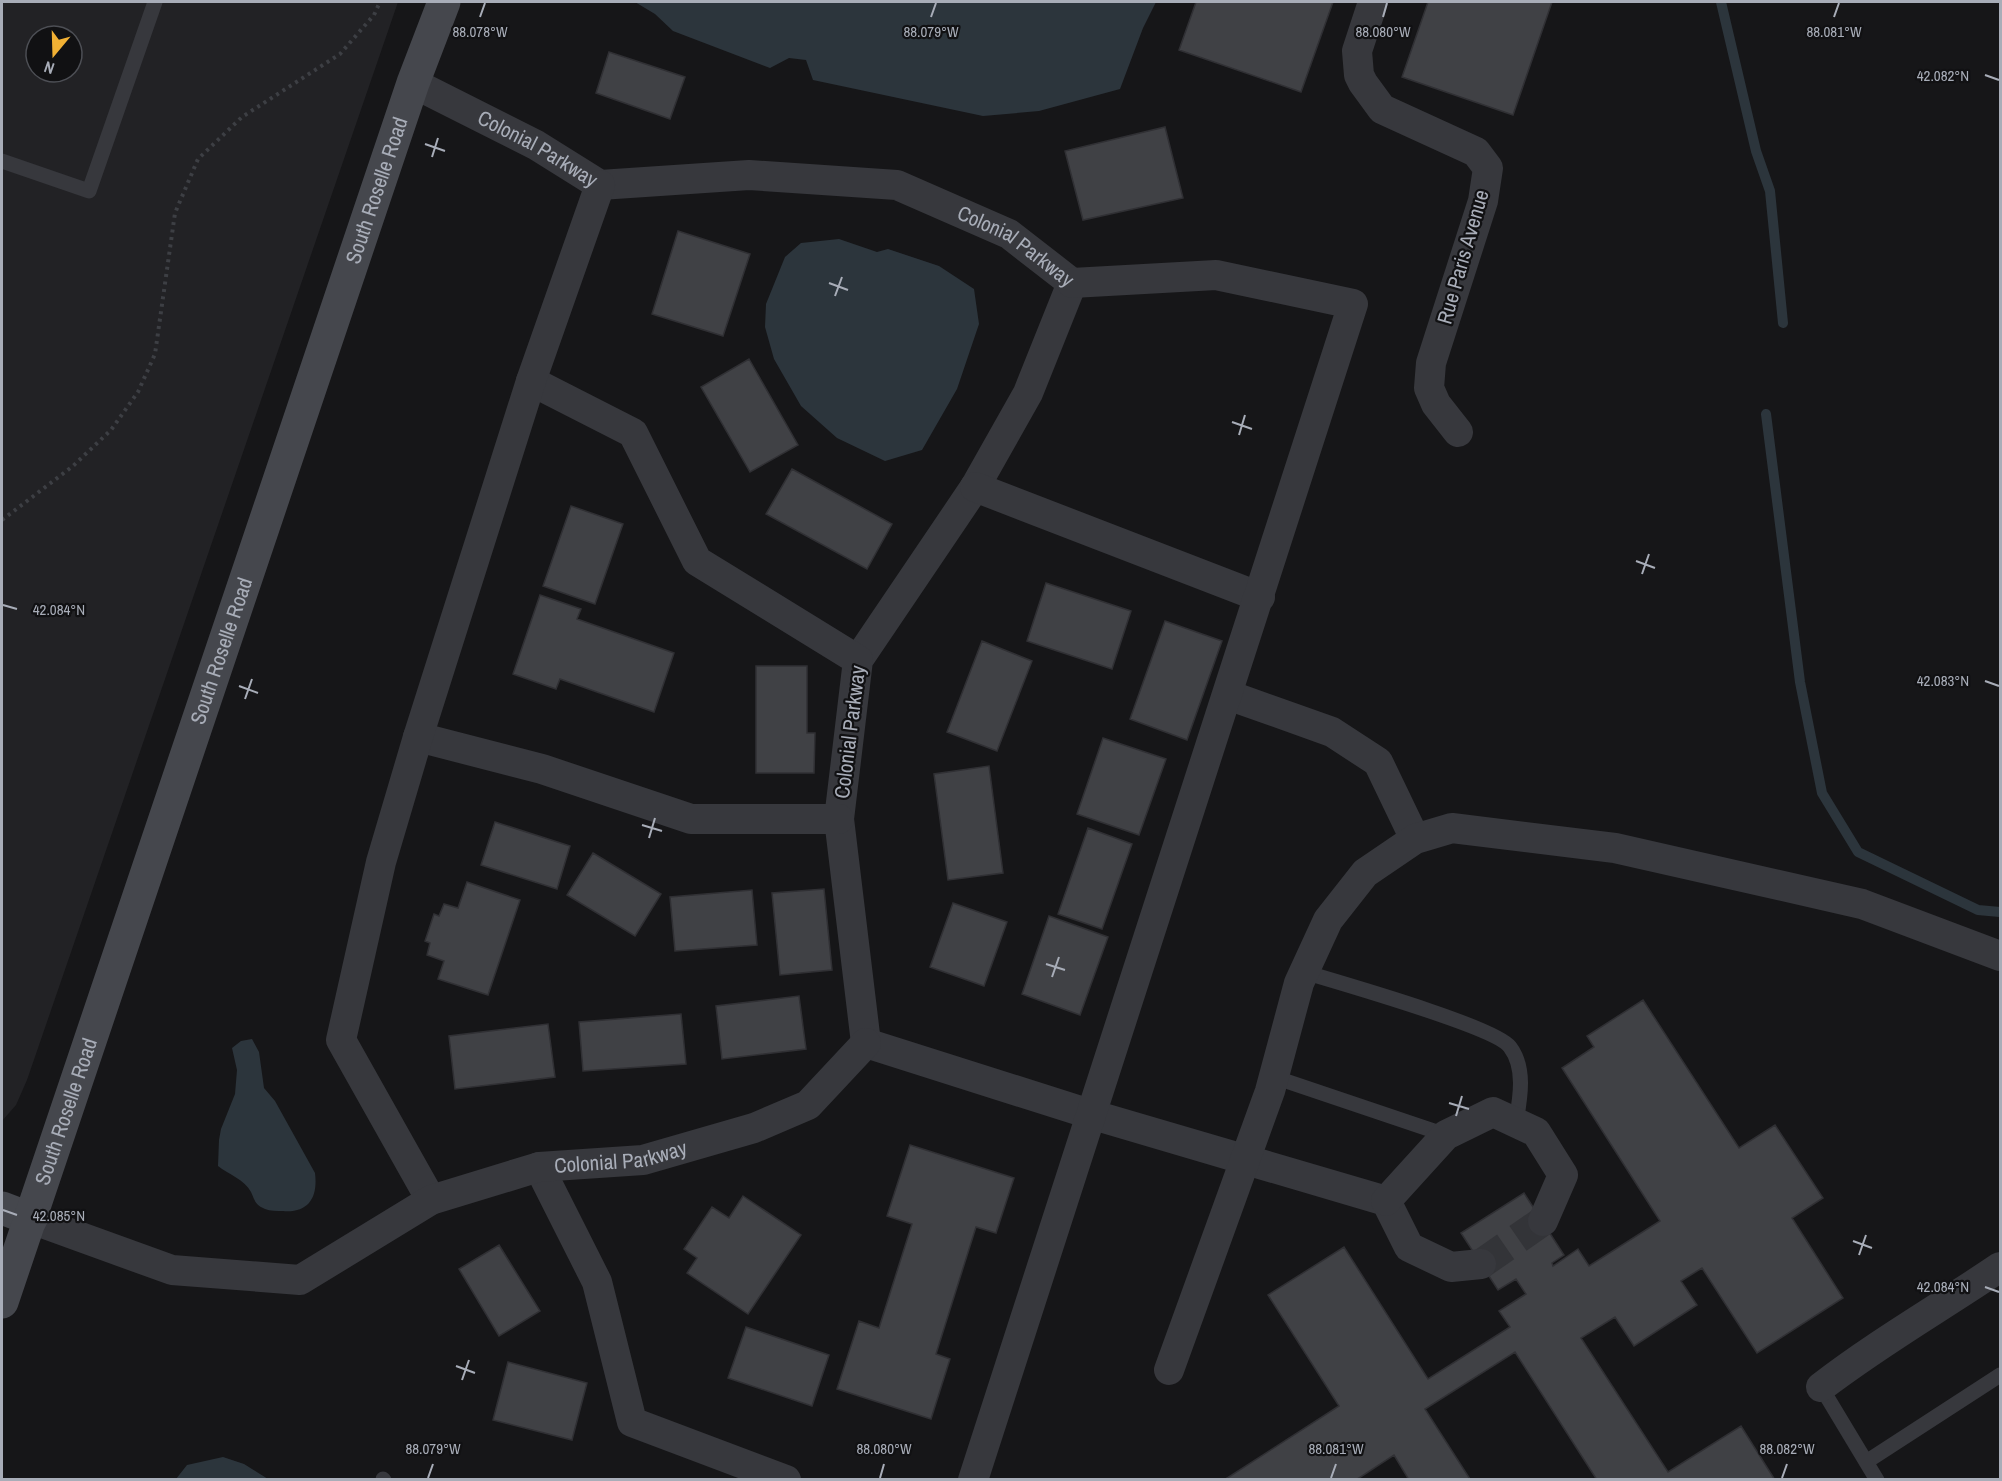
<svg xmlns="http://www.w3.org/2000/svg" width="2002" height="1481" font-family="'Archivo Narrow',sans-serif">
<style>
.built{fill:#222225;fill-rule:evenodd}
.water{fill:#2c353c}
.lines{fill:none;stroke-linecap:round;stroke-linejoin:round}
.stream{stroke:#2c353c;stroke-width:10}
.building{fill:#404145;stroke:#303034;stroke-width:1.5}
.street-tunnel{stroke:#333438;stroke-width:30;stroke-dasharray:30 15;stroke-linecap:butt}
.path{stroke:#3d3f44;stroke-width:4;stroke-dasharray:3 4.5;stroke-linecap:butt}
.lane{stroke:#37383d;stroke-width:15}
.street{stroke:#37383d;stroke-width:30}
.secondary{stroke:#45474d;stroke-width:33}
.ticks{fill:none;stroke:#a8adb8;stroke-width:2}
.labels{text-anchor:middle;stroke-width:4.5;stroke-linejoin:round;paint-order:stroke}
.street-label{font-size:21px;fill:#a8adb8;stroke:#111113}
.ticks-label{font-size:15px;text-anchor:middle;fill:#a8adb8;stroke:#111113;stroke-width:4.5;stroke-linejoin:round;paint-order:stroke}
</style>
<rect width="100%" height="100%" fill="#161618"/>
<path class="built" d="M2,2H398L27,1080L16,1105L2,1121ZM36,36H72V72H36Z"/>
<path class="water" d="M635,2H1156L1143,28L1120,89L1039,111L983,116L813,80L806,60L789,58L770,68L673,31L655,14Z
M839,239L877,252L888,249L939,266L974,289L979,324L957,389L922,450L885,461L837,438L801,406L774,359L765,327L766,304L785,257L801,243Z
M252,1039L259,1052L264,1088L275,1101L315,1173C318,1197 309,1213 283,1211C277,1211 270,1211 265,1209C254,1204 255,1200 251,1192C245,1180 228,1174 218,1166L219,1140L221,1129L235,1094L237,1070L232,1048L241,1041Z
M223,1457L244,1464L268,1479H176L187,1465Z"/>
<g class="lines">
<path class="stream" d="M1721,2L1756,151L1770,191L1783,323
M1766,414L1800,682L1822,793L1858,852L1978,910L2000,912"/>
</g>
<path class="building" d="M1196,2H1333L1301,92L1179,50Z
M1428,2H1552L1513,115L1402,77Z
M609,52L685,77L670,119L596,93Z
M1165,127L1183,198L1083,220L1065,151Z
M678,231L750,254L723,336L652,314Z
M749,359L798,445L750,472L701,387Z
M792,469L892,524L867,569L766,514Z
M571,506L623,524L595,604L543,586Z
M1046,583L1131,611L1112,669L1027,641Z
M540,595L581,609L577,619L674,653L654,712L560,679L556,689L513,674Z
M1165,621L1222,641L1187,740L1130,719Z
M982,641L1032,661L997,751L947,732Z
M756,666H807V733H815L814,773H756Z
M1103,738L1166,759L1139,835L1077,814Z
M989,766L1003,873L948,880L934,774Z
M495,822L570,846L557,889L481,865Z
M1088,828L1132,844L1102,929L1058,914Z
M593,853L661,894L635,936L567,895Z
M467,882L520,900L488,995L438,979L444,961L427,955L430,943L425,941L434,914L439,916L444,904L458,908Z
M824,889L832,970L780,975L772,893Z
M752,890L757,945L675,951L670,897Z
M953,903L1007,922L984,986L930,967Z
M1049,916L1108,937L1080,1015L1022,994Z
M799,996L806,1049L722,1059L716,1006Z
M1643,1000L1739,1148L1775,1125L1823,1198L1792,1218L1843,1298L1757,1353L1702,1268L1681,1281L1697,1305L1634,1346L1615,1317L1581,1338L1668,1472L1741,1426L1775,1480H1597L1515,1352L1425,1409L1470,1479L1409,1480L1394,1455L1356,1480H1224L1339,1406L1268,1295L1344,1247L1428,1379L1510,1327L1499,1311L1526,1294L1516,1279L1498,1290L1461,1233L1524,1193L1564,1255L1552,1263L1553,1266L1578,1249L1589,1266L1660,1221L1562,1068L1594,1047L1587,1036Z
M681,1014L686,1064L583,1071L579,1022Z
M548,1024L555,1077L455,1089L449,1036Z
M910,1145L1014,1178L996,1233L976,1227L936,1354L950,1359L931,1419L837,1389L859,1321L879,1328L912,1224L887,1216Z
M743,1196L801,1235L748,1314L687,1273L697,1258L684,1249L712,1207L729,1218Z
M499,1245L540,1311L499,1336L459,1269Z
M746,1327L829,1355L812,1406L728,1378Z
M508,1362L587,1383L572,1440L493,1420Z"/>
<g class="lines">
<path class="street-tunnel" d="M1481,1264L1543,1221"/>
<path class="path" d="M2,520L73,466L111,430L138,392L155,354L175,213L198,159L242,117L340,54L374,15L380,2"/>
<path class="lane" d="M2,161L89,191L155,2
M1304,972C1337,982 1496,1027 1510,1047C1526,1068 1520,1099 1516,1122
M1274,1077L1446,1135
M1821,1387L1877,1480
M1866,1462L2000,1375
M383,1479L384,1480"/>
<g class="street">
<path d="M1373,2L1357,51L1359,75L1363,83L1382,109L1476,152L1488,168L1483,201L1431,363L1429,388L1436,404L1458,432"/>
<path id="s1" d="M413,83L536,145L600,185L749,175L897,185L1009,234L1072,283L1028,393L975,487L858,660L839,819L866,1043"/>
<path d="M531,381L633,433L697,561L858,660"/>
<path d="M975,487L1260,597"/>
<path d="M1228,695L1332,732L1378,762L1415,839"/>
<path d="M418,737L542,769L691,819H839"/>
<path d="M866,1043L1090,1114L1386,1201L1409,1247L1451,1267L1481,1264"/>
<path d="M539,1167L597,1282L632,1422L786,1480"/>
<path d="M431,1200L341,1040L381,862L418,737L531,381L600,185"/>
<path d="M1386,1201L1446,1135L1493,1112L1536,1132L1563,1175L1543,1221"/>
<path id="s2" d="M31,1219L172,1270L300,1280L431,1200L539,1167L643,1160L754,1128L808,1105L866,1043"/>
<path d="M1169,1370L1270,1091L1299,983L1328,920L1365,873L1415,839L1452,828L1615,848L1862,904L2000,956"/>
<path d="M1821,1387C1878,1343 1941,1307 2000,1267"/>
<path d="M973,1480L1353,304L1216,275L1072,283"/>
</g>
<g class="secondary">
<path d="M2,1208L31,1219"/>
<path id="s3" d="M2,1302L413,83L444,2"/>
</g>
</g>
<path class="ticks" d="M480,17L485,3M931,17L936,3M1383,17L1387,3M1834,17L1839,3M1985,75L1999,80M425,144L445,151M432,157L438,138M829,283L848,290M835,296L842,277M1232,422L1252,429M1239,435L1245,415M1636,561L1655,568M1642,574L1649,554M3,605L17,609M1985,681L1999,686M239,686L258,693M245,699L252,679M642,825L662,831M649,838L655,818M1046,964L1065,970M1052,977L1059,957M1449,1103L1469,1109M1456,1116L1462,1096M3,1210L17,1215M1853,1241L1872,1248M1859,1255L1866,1235M1985,1287L1999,1292M456,1366L475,1373M462,1380L469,1360M428,1478L433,1464M880,1478L884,1464M1331,1478L1336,1464M1782,1478L1787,1464"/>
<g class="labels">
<g class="street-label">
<text dy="7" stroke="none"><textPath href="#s1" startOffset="141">Colonial Parkway</textPath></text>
<text dy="7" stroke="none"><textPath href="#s3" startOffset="1173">South Roselle Road</textPath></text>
<text dy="7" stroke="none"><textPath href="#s1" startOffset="645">Colonial Parkway</textPath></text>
<text transform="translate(1463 257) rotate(-74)" y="7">Rue Paris Avenue</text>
<text dy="7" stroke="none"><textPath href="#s3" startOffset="687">South Roselle Road</textPath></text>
<text transform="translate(850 732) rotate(-83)" y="7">Colonial Parkway</text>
<text dy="7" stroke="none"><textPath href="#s3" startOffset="201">South Roselle Road</textPath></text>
<text dy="7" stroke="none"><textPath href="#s2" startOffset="627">Colonial Parkway</textPath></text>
</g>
</g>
<g class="ticks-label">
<text x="480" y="37">88.078°W</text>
<text x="931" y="37">88.079°W</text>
<text x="1383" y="37">88.080°W</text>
<text x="1834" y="37">88.081°W</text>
<text x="1943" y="81">42.082°N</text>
<text x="59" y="615">42.084°N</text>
<text x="1943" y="686">42.083°N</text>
<text x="59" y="1221">42.085°N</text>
<text x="1943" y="1292">42.084°N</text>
<text x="433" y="1454">88.079°W</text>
<text x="884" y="1454">88.080°W</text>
<text x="1336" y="1454">88.081°W</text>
<text x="1787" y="1454">88.082°W</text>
</g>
<rect width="2002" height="1481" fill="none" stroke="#a8adb8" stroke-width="6"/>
<g transform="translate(54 54) rotate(199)"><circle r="28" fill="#111113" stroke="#4d4f55" stroke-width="1.5"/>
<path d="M0-4.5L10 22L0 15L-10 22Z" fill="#f2b134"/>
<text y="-9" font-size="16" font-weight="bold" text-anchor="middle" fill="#a8adb8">N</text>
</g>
</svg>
